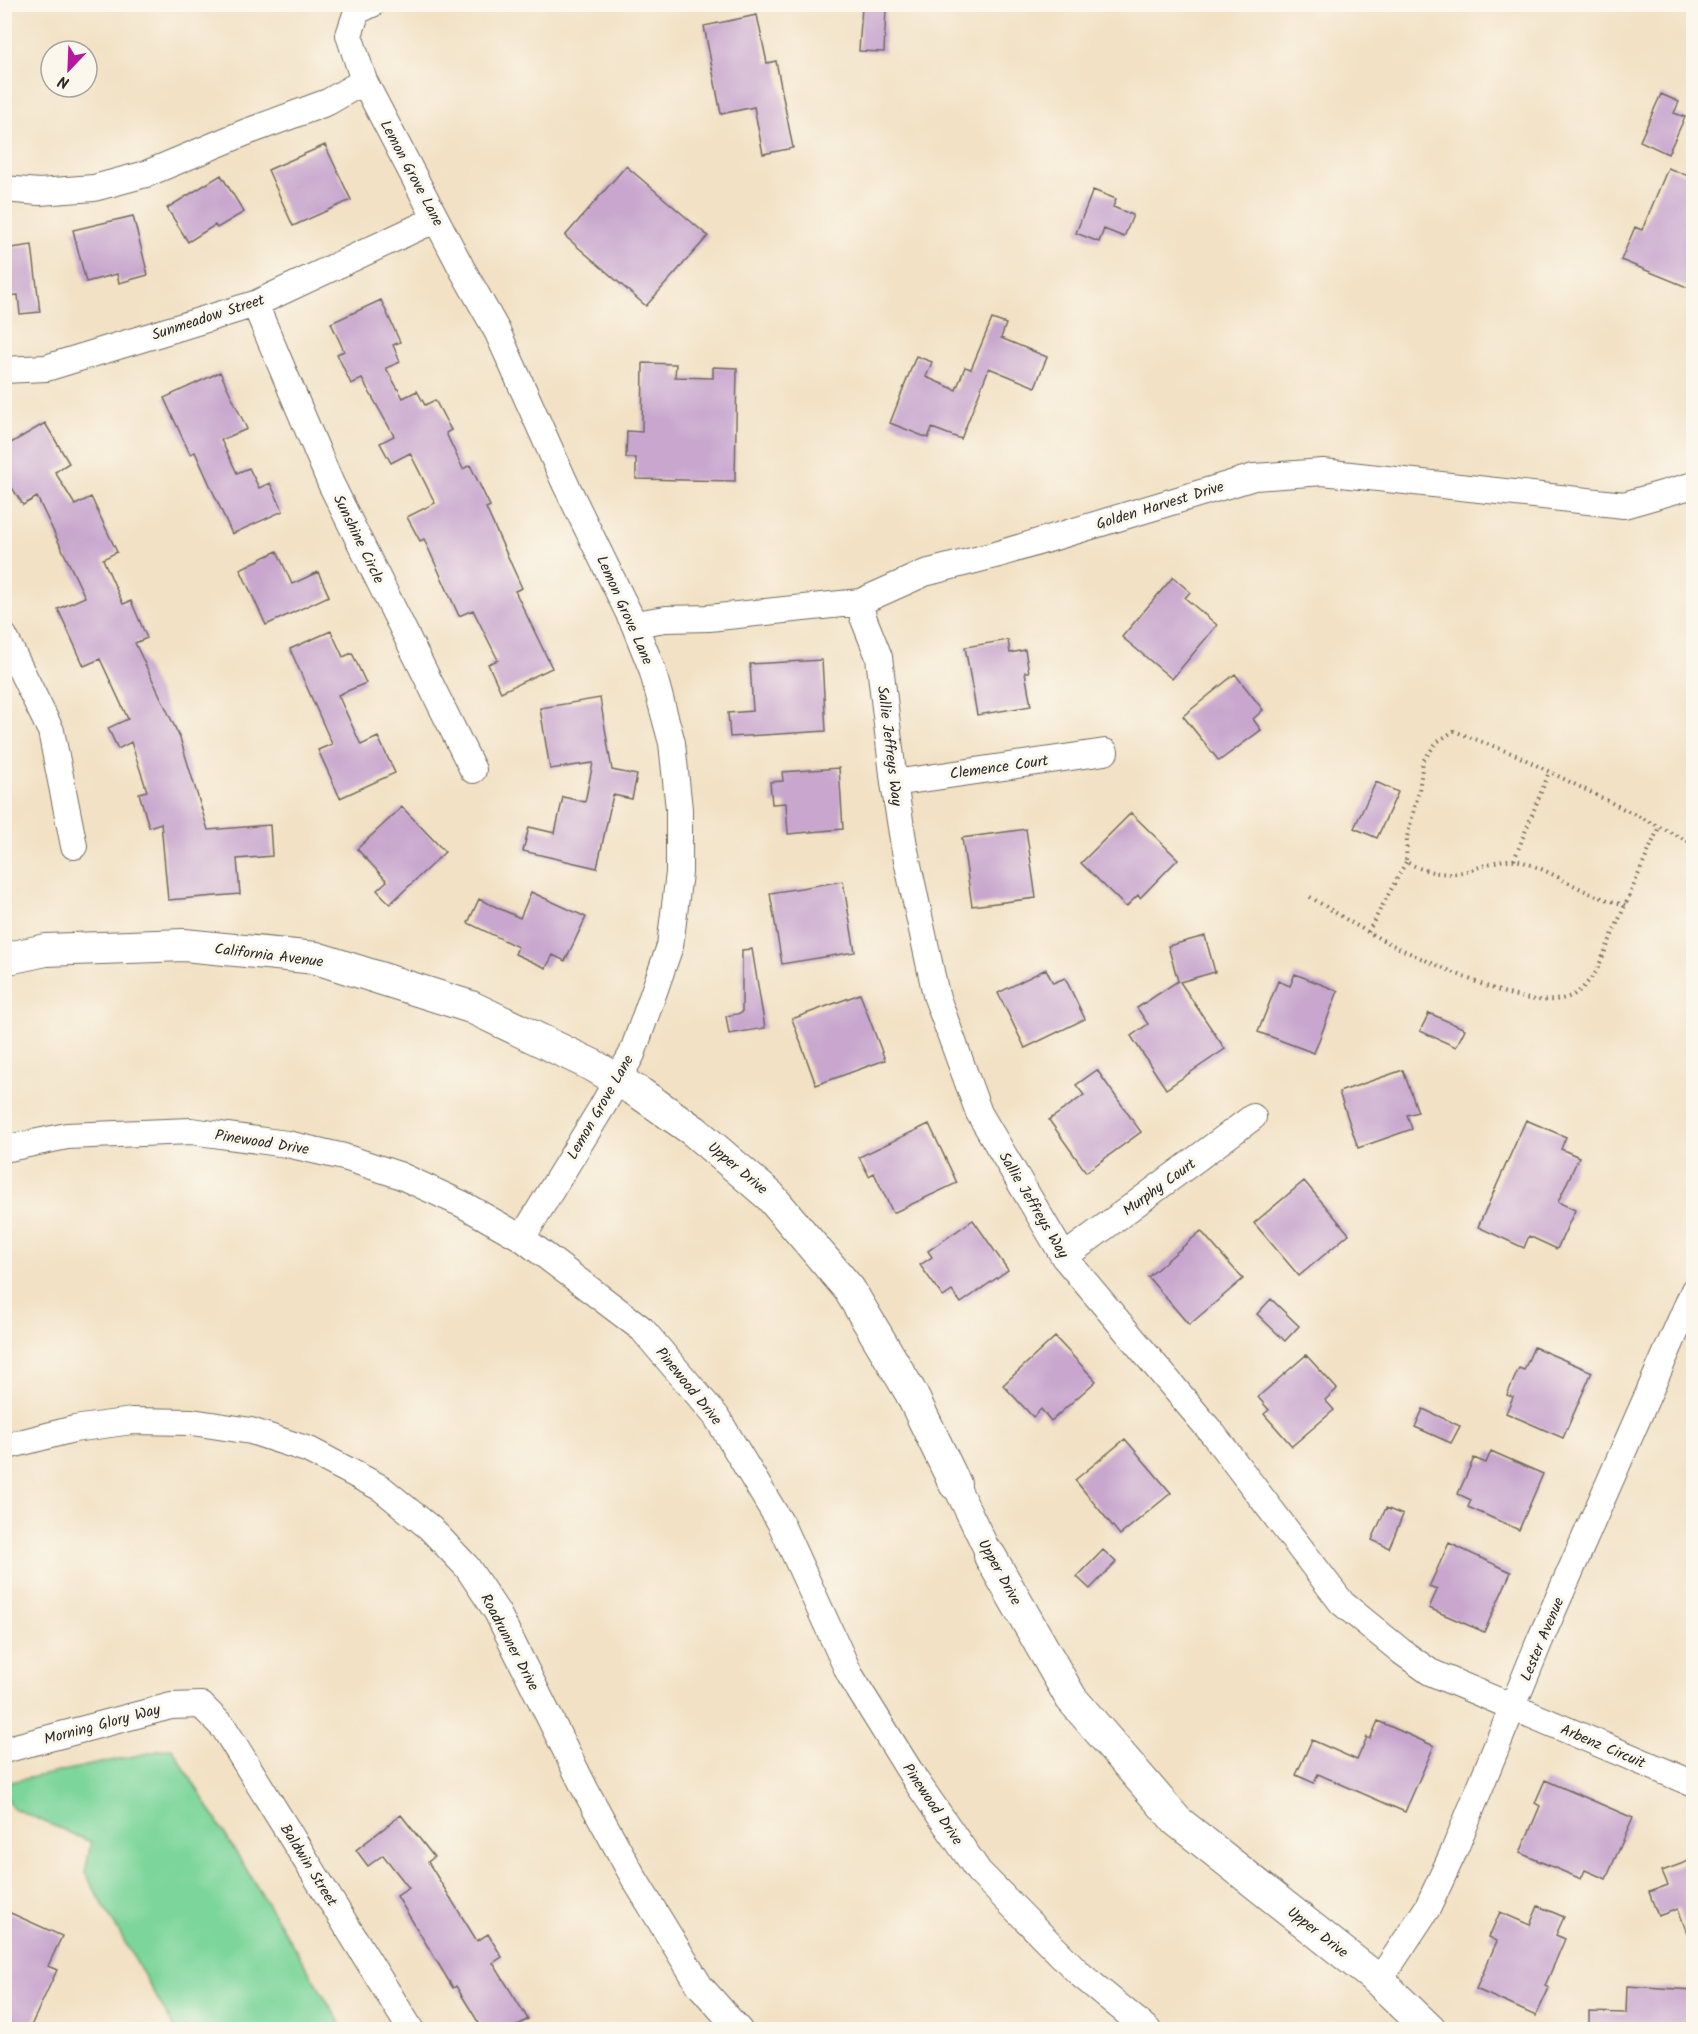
<svg xmlns="http://www.w3.org/2000/svg" width="1698" height="2034" font-family="Kalam,sans-serif">
<style>
.green{fill:#7cd59a;stroke:#548062;stroke-width:1.5}
.building{fill:#c8a6ce}
.lines{fill:none;stroke-linecap:round;stroke-linejoin:round}
.minor-casing{stroke:#716b61;stroke-width:28}
.major-casing{stroke:#716b61;stroke-width:34}
.path{stroke:#716b61;stroke-width:4;stroke-dasharray:1.5 4.5;stroke-linecap:butt}
.minor{stroke:#fff;stroke-width:26}
.major{stroke:#fff;stroke-width:32}
.labels{text-anchor:middle;stroke-width:6;stroke-linejoin:round;paint-order:stroke}
.street-label{font-size:15px;fill:#2b2b2b;stroke:#fbf7ec}
</style>
<rect width="100%" height="100%" fill="#fbf7ec"/>
<filter id="ink" filterUnits="userSpaceOnUse"><feTurbulence type="fractalNoise" baseFrequency=".0167" numOctaves="2"/><feDisplacementMap in="SourceGraphic" scale="12" xChannelSelector="R" yChannelSelector="G"/><feConvolveMatrix kernelMatrix="1 2 1 2 8 2 1 2 1" color-interpolation-filters="sRGB"/></filter>
<filter id="wash" filterUnits="userSpaceOnUse"><feTurbulence type="fractalNoise" baseFrequency=".008" numOctaves="4" result="noise"/><feDisplacementMap in="SourceGraphic" scale="24" xChannelSelector="R" yChannelSelector="G"/><feGaussianBlur stdDeviation="1.35" result="paint"/><feColorMatrix in="noise" values="0 0 0 0 0 0 0 0 0 0 0 0 0 0 0 0 0 1.4 0 .05"/><feComposite in="paint" operator="in"/></filter>
<g filter="url(#wash)">
<rect width="100%" height="100%" fill="#f2e1c4"/>
<path class="green" d="M172,1748L344,2029H175L85,1873L91,1842L13,1808L5,1794V1783Z"/>
<g id="blocks">
<path class="building" d="M862,6L886,8L884,52L859,51Z
M757,15L767,63L776,61L793,148L763,154L754,107L721,114L704,26Z
M1661,94L1679,102L1674,113L1685,117L1668,154L1640,141Z
M325,145L351,200L293,226L268,170Z
M626,166L708,236L646,306L565,236Z
M1668,168L1694,178V290L1621,260L1635,227L1642,230Z
M221,175L244,212L217,228L215,225L188,242L167,208Z
M1093,190L1116,199L1113,207L1133,215L1124,237L1104,229L1099,242L1076,233Z
M133,216L148,275L119,283L117,274L86,282L73,230Z
M32,245L40,312L20,314L18,295L4,296V249Z
M381,300L400,342L393,345L400,362L386,368L403,398L417,391L425,405L435,400L451,430L446,433L463,469L470,465L490,506L486,508L522,588L515,591L552,668L501,692L488,664L498,660L473,610L459,616L424,539L420,541L407,517L435,503L410,453L391,463L380,443L394,436L362,379L351,384L337,354L344,351L331,323Z
M992,319L1006,324L1001,338L1047,357L1035,387L989,368L961,439L932,428L928,438L890,423L916,356L932,362L926,377L956,390L965,367L971,369Z
M643,363L676,364L675,377L713,378V367L737,368L735,481L636,479V458H626L627,431L642,432Z
M220,372L247,429L221,440L237,473L249,468L259,488L270,483L283,511L232,534L195,452L190,454L164,398Z
M45,423L69,463L55,472L75,505L91,497L117,552L103,559L123,604L131,601L147,638L135,643L180,738L208,830L270,825L272,856L237,859L240,894L168,900L161,823L149,827L139,793L147,791L131,742L118,749L108,728L128,719L100,659L84,666L58,609L85,597L37,497L23,505L4,475V447Z
M277,551L292,584L318,572L329,596L266,625L240,569Z
M1173,577L1190,592L1185,598L1217,625L1172,679L1122,637Z
M331,631L343,657L352,653L366,683L338,695L361,745L378,737L395,773L340,798L318,750L332,744L290,649Z
M1008,640L1010,653L1025,650L1029,672H1025L1031,706L977,715L965,647Z
M822,660L826,731L730,737L728,713L753,711L750,664Z
M1235,674L1263,710L1253,719L1261,730L1219,761L1183,716Z
M600,698L612,770L637,775L632,799L613,795L597,868L523,851L529,827L555,833L563,797L585,802L593,763L550,769L540,708Z
M839,768L843,829L788,834L786,803L772,804L770,782L783,781L782,772Z
M1376,782L1398,792L1377,838L1354,828Z
M402,807L445,852L390,904L377,890L387,881L357,849Z
M1131,813L1178,859L1140,898L1138,895L1126,907L1081,863Z
M1026,829L1036,898L972,906L962,838Z
M843,881L855,952L782,964L770,893Z
M531,892L586,917L565,961L553,955L546,968L515,954L518,947L468,923L479,899L520,918Z
M1205,936L1215,972L1180,982L1225,1049L1166,1089L1131,1036L1148,1024L1137,1008L1178,981L1168,946Z
M752,949L765,1028L729,1034L726,1016L742,1013V950Z
M1046,969L1053,983L1065,978L1085,1019L1025,1048L998,993Z
M1295,974L1338,991L1314,1053L1258,1032L1278,981L1290,986Z
M860,994L885,1060L816,1085L792,1019Z
M1429,1013L1465,1029L1456,1047L1420,1031Z
M1097,1070L1141,1132L1086,1172L1049,1120L1084,1095L1076,1085Z
M1403,1070L1418,1112L1407,1115L1412,1129L1358,1148L1339,1092Z
M1526,1120L1566,1137L1561,1149L1579,1157L1558,1202L1575,1210L1557,1249L1529,1236L1524,1248L1478,1227Z
M929,1124L957,1183L893,1213L874,1173L869,1176L859,1157Z
M1304,1181L1349,1234L1299,1276L1254,1223Z
M973,1220L1008,1270L961,1303L952,1291L943,1297L920,1265L932,1257L928,1251Z
M1201,1231L1243,1279L1189,1325L1148,1277Z
M1271,1299L1299,1326L1285,1341L1257,1314Z
M1055,1337L1096,1381L1051,1421L1041,1409L1033,1417L1003,1385Z
M1534,1347L1592,1372L1563,1438L1506,1413L1513,1397L1507,1395L1519,1368L1524,1370Z
M1306,1355L1337,1389L1325,1400L1334,1410L1292,1446L1264,1414L1269,1410L1258,1397Z
M1423,1409L1460,1426L1451,1443L1415,1427Z
M1125,1439L1171,1493L1120,1535L1075,1480Z
M1491,1451L1543,1474L1519,1530L1468,1507L1471,1500L1458,1494L1474,1458L1486,1463Z
M1386,1508L1403,1515L1389,1548L1372,1540Z
M1449,1543L1511,1572L1484,1632L1429,1608L1437,1590L1429,1587Z
M1103,1550L1116,1562L1090,1589L1077,1577Z
M1378,1721L1434,1746L1405,1812L1318,1774L1314,1783L1296,1775L1312,1740L1357,1760L1367,1737L1370,1739Z
M1545,1780L1633,1818L1606,1879L1585,1870L1581,1879L1520,1853L1540,1806L1535,1803Z
M401,1815L434,1857L428,1862L477,1941L488,1934L502,1957L493,1963L528,2019L510,2030H483L456,1986L453,1988L397,1896L409,1888L383,1855L368,1866L356,1850Z
M1694,1859V1946H1692L1678,1909L1658,1916L1649,1892L1668,1885L1662,1871Z
M1538,1906L1564,1917L1556,1935L1565,1939L1545,1986L1549,1988L1536,2016L1476,1989L1497,1941L1489,1937L1500,1912L1530,1925Z
M4,1910L62,1936L48,1966L57,1970L29,2030H4Z
M1627,1986L1694,1990V2030H1589V2012L1626,2013Z"/>
</g>
</g>
<g filter="url(#ink)">
<use href="#blocks" fill-opacity="0" stroke="#716b61" stroke-width="1.5"/>
<g class="lines">
<g class="minor-casing">
<path id="minor" d="M372,4L357,11L349,35L364,81L462,269L497,331L565,483L634,624L652,669L672,743L679,809V873L670,946L632,1054L602,1107L522,1238
M4,189L39,192L94,188L146,174L244,133L328,102L364,81
M255,304L331,484L473,770
M4,370L46,368L255,304L436,219
M860,602L863,617L879,657L894,783L904,846L936,995L979,1113L1064,1257L1213,1434L1342,1603L1402,1652L1430,1672L1694,1784
M634,624L666,619L709,618L860,602L925,573L995,555L1254,477L1323,472L1624,505L1694,485
M4,636L51,731L74,846
M894,783L1105,752
M4,1149L67,1136L191,1131L287,1144L344,1157L399,1175L462,1204L522,1238L642,1329L716,1416L780,1522L850,1675L916,1781L979,1872L1081,1975L1148,2030
M1064,1257L1253,1117
M4,1447L74,1429L132,1421L192,1422L251,1431L309,1450L381,1488L430,1528L467,1567L497,1612L586,1791L635,1880L700,1986L739,2030
M955,1484L990,1556
M4,1750L171,1706L201,1705L224,1728L411,2030
M1379,1981L1428,1907L1454,1851L1540,1640L1694,1290"/>
</g>
<g class="major-casing">
<path id="major" d="M4,959L46,950L184,945L316,958L471,1007L594,1066L641,1094L694,1131L770,1196L849,1289L911,1393L955,1484
M990,1556L1071,1698L1177,1821L1379,1981L1430,2030"/>
</g>
<path class="path" d="M1514,860L1549,772
M1310,897C1332,910 1354,925 1377,937C1405,952 1435,964 1464,977C1494,989 1532,1007 1565,998C1579,995 1588,982 1596,972L1659,827
M1625,905C1615,902 1604,899 1594,895C1574,887 1533,861 1513,860C1501,859 1488,864 1477,868C1451,877 1431,875 1406,862L1407,837L1419,791L1423,761L1437,742L1454,731L1516,755L1694,844
M1368,932L1406,862"/>
<use href="#minor" class="minor"/>
<use href="#major" class="major"/>
</g>
</g>
<g class="labels">
<g class="street-label">
<text transform="translate(412 173) rotate(62)" y="5">Lemon Grove Lane</text>
<text transform="translate(208 317) rotate(-18)" y="5">Sunmeadow Street</text>
<text transform="translate(1160 505) rotate(-17)" y="5">Golden Harvest Drive</text>
<text transform="translate(359 539) rotate(64)" y="5">Sunshine Circle</text>
<text transform="translate(625 610) rotate(66)" y="5">Lemon Grove Lane</text>
<text transform="translate(890 746) rotate(83)" y="5">Sallie Jeffreys Way</text>
<text transform="translate(999 767) rotate(-8)" y="5">Clemence Court</text>
<text transform="translate(269 955) rotate(7)" y="5">California Avenue</text>
<text transform="translate(600 1107) rotate(-60)" y="5">Lemon Grove Lane</text>
<text transform="translate(262 1142) rotate(9)" y="5">Pinewood Drive</text>
<text transform="translate(738 1168) rotate(40)" y="5">Upper Drive</text>
<text transform="translate(1159 1187) rotate(-36)" y="5">Murphy Court</text>
<text transform="translate(1034 1205) rotate(59)" y="5">Sallie Jeffreys Way</text>
<text transform="translate(689 1386) rotate(51)" y="5">Pinewood Drive</text>
<text transform="translate(1000 1572) rotate(61)" y="5">Upper Drive</text>
<text transform="translate(1542 1639) rotate(-67)" y="5">Lester Avenue</text>
<text transform="translate(510 1642) rotate(62)" y="5">Roadrunner Drive</text>
<text transform="translate(102 1724) rotate(-15)" y="5">Morning Glory Way</text>
<text transform="translate(1603 1746) rotate(23)" y="5">Arbenz Circuit</text>
<text transform="translate(933 1804) rotate(56)" y="5">Pinewood Drive</text>
<text transform="translate(309 1865) rotate(58)" y="5">Baldwin Street</text>
<text transform="translate(1318 1932) rotate(38)" y="5">Upper Drive</text>
</g>
</g>
<rect width="1698" height="2034" fill="none" stroke="#fbf7ec" stroke-width="24"/>
<g transform="translate(69 69) rotate(203)"><circle r="28" fill="#fbf7ec" stroke="#a8a59f" stroke-width="1.5"/>
<path d="M0-4.5L10 22L0 15L-10 22Z" fill="#b5179e"/>
<text y="-9" font-size="16" font-weight="bold" text-anchor="middle" fill="#2b2b2b">N</text>
</g>
</svg>
